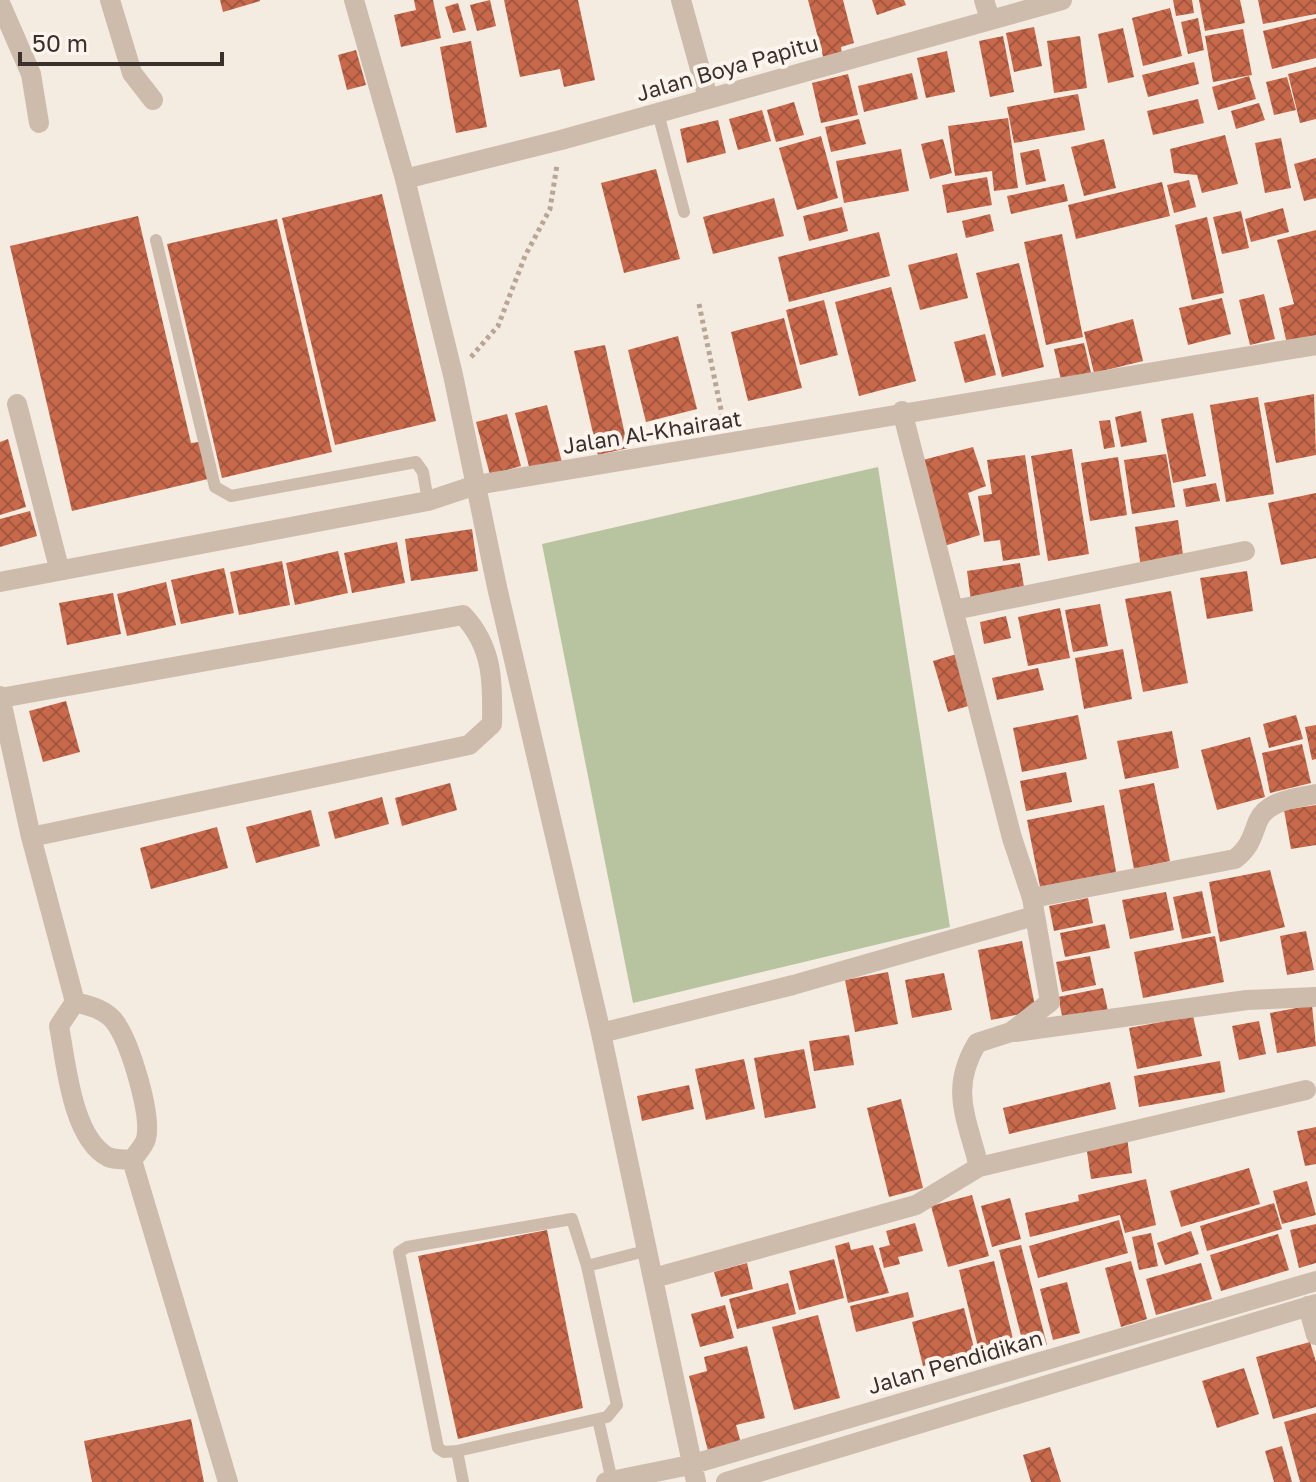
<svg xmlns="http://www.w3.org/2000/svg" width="1316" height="1482" font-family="'Golos Text',sans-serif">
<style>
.garden{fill:#b8c4a0}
.building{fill:url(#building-cross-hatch)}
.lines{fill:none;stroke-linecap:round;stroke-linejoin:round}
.path{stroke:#b9a596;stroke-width:5;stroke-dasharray:4 4;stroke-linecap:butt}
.service{stroke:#cdbbac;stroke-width:12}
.minor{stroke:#cdbbac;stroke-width:20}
.labels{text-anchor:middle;stroke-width:8;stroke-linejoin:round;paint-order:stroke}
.street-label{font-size:22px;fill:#3b302b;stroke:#fbf5ee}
</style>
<defs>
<pattern id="building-cross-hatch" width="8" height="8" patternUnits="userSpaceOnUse" patternTransform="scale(2)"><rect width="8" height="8" fill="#c8694b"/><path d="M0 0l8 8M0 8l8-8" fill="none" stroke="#a4573f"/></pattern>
</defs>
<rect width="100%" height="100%" fill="#f4ebe1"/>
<path class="garden" d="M878,467L950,927L633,1003L542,544Z"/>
<path class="building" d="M220,0H260V1L223,12Z
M414,0H433L441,38L401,47L394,15L416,10Z
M490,0L496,26L477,31L470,5Z
M504,0H578L595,80L564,87L560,69L520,77Z
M808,0H843L854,43L841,47L842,55L824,60Z
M872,0H904L906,5L877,15Z
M1173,0H1192L1194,13L1176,16Z
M1199,0H1240L1245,23L1205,31Z
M1258,0H1316V14L1263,24Z
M458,3L466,30L453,33L445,7Z
M1170,8L1182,56L1143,66L1132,18Z
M1198,18L1204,50L1188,54L1181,22Z
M1316,18V58L1272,69L1263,31Z
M1034,27L1042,66L1014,72L1006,33Z
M1123,28L1134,77L1108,83L1098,34Z
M1243,29L1252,75L1213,82L1205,36Z
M1003,36L1014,92L990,97L979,41Z
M1080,36L1087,88L1054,93L1047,41Z
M471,41L487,127L456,133L440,47Z
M356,50L366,85L347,90L338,55Z
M947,51L955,92L926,98L917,58Z
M1194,62L1199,84L1148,97L1142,75Z
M1316,67V119L1300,123L1288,74Z
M912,73L918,99L864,112L858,86Z
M848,74L858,115L821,123L812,83Z
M1249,76L1256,99L1218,110L1212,87Z
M1287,77L1296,110L1274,115L1266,82Z
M1078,94L1085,130L1014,143L1007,107Z
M1198,99L1204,123L1153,135L1147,111Z
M794,102L804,135L776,142L767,110Z
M1259,103L1265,120L1236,129L1231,111Z
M762,110L771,141L738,150L729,119Z
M1008,118L1018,188L994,191L992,171L955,176L948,126Z
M859,119L866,144L831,152L825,127Z
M718,120L726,153L687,163L680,129Z
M1225,135L1238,184L1202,193L1197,175L1174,173L1170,149Z
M821,136L838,198L797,210L779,148Z
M1281,138L1291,188L1265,193L1255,143Z
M943,139L952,173L930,179L921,144Z
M1104,139L1116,188L1084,196L1071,147Z
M901,149L909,191L844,203L836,161Z
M1039,149L1046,181L1026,185L1020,153Z
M1316,158V198L1304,201L1294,164Z
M656,169L680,259L624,273L601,183Z
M987,177L992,205L947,213L942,185Z
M1189,180L1196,207L1174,213L1167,185Z
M1162,182L1170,216L1076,239L1068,205Z
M1064,184L1068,201L1011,214L1007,196Z
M382,194L436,421L335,445L282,218Z
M774,198L784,236L713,254L703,217Z
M842,207L848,231L809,241L803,216Z
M1283,208L1289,232L1251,242L1245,219Z
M1241,211L1249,248L1222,254L1213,217Z
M990,214L994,231L966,238L962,221Z
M138,216L191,443L199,442L208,479L72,511L10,246Z
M1207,217L1224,293L1192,300L1175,225Z
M277,219L332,452L222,478L167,244Z
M1316,230V338L1287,344L1279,308L1294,304L1277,240Z
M879,232L890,276L789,302L778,257Z
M1062,234L1083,337L1046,345L1024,242Z
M957,253L968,298L920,310L908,265Z
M1019,263L1044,367L1002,377L976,273Z
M891,287L916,381L859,396L835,302Z
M1264,294L1275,339L1250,345L1239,300Z
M1222,298L1231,334L1188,345L1179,308Z
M824,300L838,355L800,365L786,310Z
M784,318L802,388L748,401L731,332Z
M1133,319L1143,361L1094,373L1084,332Z
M985,334L996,375L965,383L954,342Z
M678,336L697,409L646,422L628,350Z
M1084,343L1091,373L1061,380L1054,349Z
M605,345L628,448L598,455L574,351Z
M1314,394L1316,455L1276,463L1264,403Z
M1258,397L1274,494L1226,502L1210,405Z
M547,405L563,466L531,474L515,413Z
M1141,411L1147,442L1121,447L1115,417Z
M1193,413L1206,476L1173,483L1161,419Z
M507,414L521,466L490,475L476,422Z
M1110,420L1115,447L1104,449L1099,421Z
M8,439L26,507L0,515V442Z
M973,447L986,486L968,493L980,535L944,546L919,461Z
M1072,449L1089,554L1048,561L1031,456Z
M1166,454L1175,507L1132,514L1124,460Z
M1025,455L1040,555L1003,561L1000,540L984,542L978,496L992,494L987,460Z
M1118,457L1127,515L1090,521L1081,463Z
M1216,483L1220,501L1186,507L1183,489Z
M1316,493V558L1281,565L1268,503Z
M30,511L37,536L0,547V519Z
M1178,520L1184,561L1141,568L1135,527Z
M472,529L478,571L411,581L405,539Z
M397,542L405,583L352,593L344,553Z
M338,551L348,593L295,605L286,563Z
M282,561L290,605L239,615L230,572Z
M1020,563L1025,593L971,601L967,571Z
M224,568L234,613L181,624L171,580Z
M1247,571L1253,611L1207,619L1200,578Z
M166,582L176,625L127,636L117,594Z
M1171,591L1188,683L1143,692L1125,599Z
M113,593L121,634L67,645L59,603Z
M1100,604L1108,646L1073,652L1065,610Z
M1060,608L1070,658L1028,666L1018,617Z
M1006,616L1011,638L984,644L980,622Z
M1123,649L1132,699L1084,709L1075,658Z
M960,653L975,704L948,712L933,661Z
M1038,668L1044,690L997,700L992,678Z
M66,701L80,752L43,762L29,711Z
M1078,715L1087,759L1022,772L1013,728Z
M1296,715L1303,739L1269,748L1263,724Z
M1316,725V759L1312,760L1305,727Z
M1172,731L1179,768L1125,779L1117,741Z
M1250,737L1265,797L1217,810L1201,750Z
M1302,744L1311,783L1270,793L1262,753Z
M1066,772L1072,802L1026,811L1020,781Z
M450,783L457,810L402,826L395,798Z
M1154,783L1170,861L1134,869L1119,790Z
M382,797L389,824L335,839L328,812Z
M1104,805L1117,877L1041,892L1027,820Z
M1316,805V845L1291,849L1284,810Z
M311,810L320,846L256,863L246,827Z
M217,827L228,868L151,889L140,848Z
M1270,870L1285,927L1220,942L1209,882Z
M1202,891L1211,933L1182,939L1173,897Z
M1166,892L1174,930L1130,939L1122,900Z
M1088,898L1093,923L1054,931L1049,906Z
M1105,924L1110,948L1065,957L1060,933Z
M1306,931L1314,970L1287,975L1280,936Z
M1215,936L1224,982L1143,998L1134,952Z
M1022,941L1036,1011L991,1020L978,950Z
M1090,956L1096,985L1062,992L1056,962Z
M888,972L898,1024L855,1032L845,980Z
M944,973L952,1010L912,1018L905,980Z
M1103,988L1108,1011L1063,1020L1058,997Z
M1312,1005L1316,1046L1277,1053L1270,1013Z
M1193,1016L1202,1056L1137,1069L1129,1028Z
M1259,1021L1266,1054L1239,1060L1232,1026Z
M849,1035L854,1065L814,1071L809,1041Z
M804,1049L816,1108L765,1118L754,1058Z
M744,1059L755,1109L706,1120L695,1069Z
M1220,1061L1225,1092L1139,1107L1134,1076Z
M1110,1082L1116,1109L1009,1134L1003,1108Z
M689,1085L694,1109L642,1121L637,1096Z
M901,1099L923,1188L889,1197L867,1108Z
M1316,1127V1164L1305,1166L1297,1131Z
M1127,1138L1132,1173L1091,1179L1086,1145Z
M1249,1168L1260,1204L1181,1227L1170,1191Z
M1146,1179L1156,1225L1125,1233L1120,1215L1030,1237L1025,1213L1079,1201L1078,1195Z
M1307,1181L1316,1215L1282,1224L1273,1191Z
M972,1195L989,1256L948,1267L931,1206Z
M1010,1198L1021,1239L992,1247L981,1206Z
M1274,1203L1282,1229L1207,1251L1200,1226Z
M1119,1220L1128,1253L1038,1278L1029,1246Z
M915,1223L923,1251L898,1257L900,1264L884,1268L879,1248L890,1245L886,1231Z
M1316,1224V1263L1299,1268L1290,1230Z
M547,1230L583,1408L458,1439L418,1256Z
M1191,1231L1199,1254L1165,1265L1157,1243Z
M1151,1233L1158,1266L1139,1270L1132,1237Z
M1278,1234L1289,1270L1221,1291L1210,1255Z
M849,1242L851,1250L873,1245L889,1293L848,1303L835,1246Z
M1021,1245L1047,1345L1025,1351L999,1250Z
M834,1259L844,1298L799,1310L789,1271Z
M994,1261L1014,1343L979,1351L959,1270Z
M1131,1261L1147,1319L1121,1327L1105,1268Z
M747,1263L753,1289L721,1297L714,1272Z
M1201,1263L1212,1299L1156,1315L1146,1279Z
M1067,1282L1080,1333L1053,1340L1040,1289Z
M788,1283L796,1314L737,1329L729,1299Z
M908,1292L914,1317L856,1332L850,1306Z
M725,1305L734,1338L700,1347L691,1314Z
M964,1308L975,1352L923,1366L912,1322Z
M818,1315L840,1398L794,1410L772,1327Z
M1310,1342L1316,1362V1407L1273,1419L1256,1357Z
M747,1346L765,1418L736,1425L742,1447L709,1455L689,1376L707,1371L704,1357Z
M1244,1368L1259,1414L1217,1428L1202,1381Z
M1316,1413V1482H1300L1284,1422Z
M191,1419L204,1482H92L84,1441Z
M1282,1446L1292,1482H1274L1265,1451Z
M1050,1447L1061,1482H1031L1023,1455Z"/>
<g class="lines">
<path class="path" d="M699,304L724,424
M471,357L498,326L525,256L550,209L557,165"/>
<path class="service" d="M658,113L684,212
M156,240L215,487L231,496L416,462L423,472L428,501
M587,1266L617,1405L607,1417L457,1451L444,1452L438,1448L399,1252L407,1247L572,1219L587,1266L649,1250
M598,1419L612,1481
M457,1451L463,1482"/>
<path class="minor" d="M110,0L132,73L153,100
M354,0L405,179L453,375L497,587L601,1033L696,1482
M681,0L708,98
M984,0L990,19
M0,3L31,74L39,123
M405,179L561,140L1062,0
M17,404L59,568
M0,582L428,501L476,485L1316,345
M954,610L1245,551
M0,696L31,837L75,1002C91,1006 108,1010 117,1025C131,1047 152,1115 146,1139C144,1146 137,1153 132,1160L228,1482
M1,698L463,615C493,647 493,682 492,724L469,745L31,837
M1032,898L1235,859C1250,847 1252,837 1258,821C1267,800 1297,798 1316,794
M75,1002L59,1026C66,1063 72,1138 108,1157C115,1160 125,1159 132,1160
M1015,1032L1247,1000L1316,997
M601,1033L793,985L1034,916
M979,1167L1306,1090
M654,1278L916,1205L979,1167C967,1118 949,1090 977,1043L1011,1032L1050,1002L1032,898L1012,838L902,411
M1308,1306L1316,1335
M606,1482L690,1465L1316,1281
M726,1482L1316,1304"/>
</g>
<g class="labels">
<g class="street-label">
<text transform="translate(727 68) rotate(-16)" y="8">Jalan Boya Papitu</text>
<text transform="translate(652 432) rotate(-9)" y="8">Jalan Al-Khairaat</text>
<text transform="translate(955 1362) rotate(-16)" y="8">Jalan Pendidikan</text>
</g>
</g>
<path d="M20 52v12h202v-12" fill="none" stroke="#3b302b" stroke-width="4"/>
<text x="32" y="52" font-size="24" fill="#3b302b" stroke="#fbf5ee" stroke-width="6" paint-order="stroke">50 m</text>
</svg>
